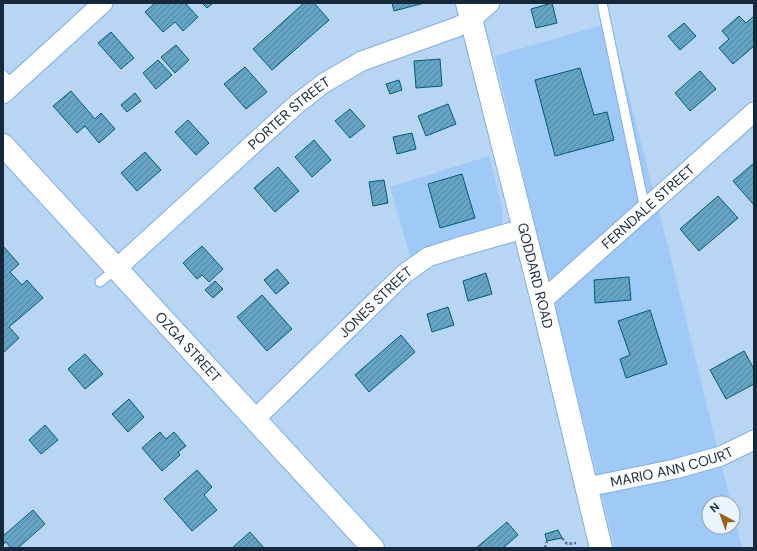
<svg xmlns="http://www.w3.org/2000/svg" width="757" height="551" font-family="'DM Sans',sans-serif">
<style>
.built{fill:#9fc9f7}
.building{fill:url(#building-hatch);stroke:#015b7a}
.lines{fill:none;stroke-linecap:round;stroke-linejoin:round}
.lane-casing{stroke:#80afe1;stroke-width:11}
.street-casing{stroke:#80afe1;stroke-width:21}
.secondary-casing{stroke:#80afe1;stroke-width:24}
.path{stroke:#617891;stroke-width:2.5;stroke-dasharray:3 2;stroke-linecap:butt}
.lane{stroke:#fff;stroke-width:9}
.street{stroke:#fff;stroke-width:19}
.secondary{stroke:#fff;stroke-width:22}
.labels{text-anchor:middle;stroke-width:4;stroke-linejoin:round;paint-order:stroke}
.street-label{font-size:14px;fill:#16283c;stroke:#eaf4fe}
</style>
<defs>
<pattern id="building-hatch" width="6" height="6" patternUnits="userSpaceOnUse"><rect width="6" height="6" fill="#65a4c4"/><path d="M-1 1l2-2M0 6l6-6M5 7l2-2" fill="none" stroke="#5286a0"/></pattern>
</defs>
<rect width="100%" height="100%" fill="#b8d5f4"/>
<path class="built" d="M610,23L669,251L731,503H709V527H733V511L742,548H615L538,238L495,56Z
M489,156L502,208L503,217L502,223L498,227L411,259L390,187Z"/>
<path class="building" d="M155,3H185L198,17L183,31L175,22L163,32L145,12Z
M202,3H213L207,8Z
M304,3H314L329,20L272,70L253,49Z
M392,3H424L394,11Z
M552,3L557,23L536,28L531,9Z
M739,16L746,23L754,16V46L733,64L719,48L729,39L722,31Z
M684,23L696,36L680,50L668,36Z
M111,32L134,58L121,69L98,43Z
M176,45L189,60L175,73L161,57Z
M440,59L442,86L416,88L414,61Z
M158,60L172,75L156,89L143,73Z
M245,67L267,92L246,109L224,84Z
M580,68L594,115L607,112L614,140L555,156L535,80Z
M700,71L716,89L690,111L675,93Z
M399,80L402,90L390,94L386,84Z
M71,91L95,119L101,113L115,129L99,143L85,126L77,133L53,106Z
M135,93L141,101L127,112L121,105Z
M448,104L456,124L426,136L418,116Z
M350,109L365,126L350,138L335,121Z
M188,120L209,143L196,155L175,132Z
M412,133L416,149L397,154L393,137Z
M314,140L331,160L312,177L295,157Z
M145,152L161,170L137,191L121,173Z
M754,163V205L733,181Z
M278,167L299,191L275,212L254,188Z
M462,174L475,218L440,228L428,184Z
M384,180L388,203L373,206L369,182Z
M718,196L738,218L699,251L680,229Z
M3,246L19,264L10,272L22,285L27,280L43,298L9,327L19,338L3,353Z
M202,246L223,269L209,282L202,275L197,279L183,263Z
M277,269L289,283L276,294L264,280Z
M486,273L492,294L468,301L463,281Z
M629,277L631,300L595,303L594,280Z
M215,281L223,289L213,298L205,290Z
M262,295L292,329L267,351L237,317Z
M448,307L454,325L432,332L427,314Z
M650,310L667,364L626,378L620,359L630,355L618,321Z
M401,335L415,352L369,392L355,375Z
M744,351L754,369V384L726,399L710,370Z
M85,354L103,374L85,389L68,369Z
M129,399L144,417L128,432L112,414Z
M45,425L58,440L41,454L29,440Z
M160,432L166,439L174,432L186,446L178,452L180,455L162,471L142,448Z
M197,470L212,487L204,495L217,510L192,531L164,499Z
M33,510L45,524L18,548H11L6,542L3,545V536Z
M507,522L518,535L503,548H476Z
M558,530L562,538L547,541L545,534Z
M250,532L264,548H232Z"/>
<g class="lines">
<g class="lane-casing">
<path id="lane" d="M602,3L645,209
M3,75L13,85
M100,282L116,269"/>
</g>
<g class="street-casing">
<g id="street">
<path d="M3,94L103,3"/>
<path id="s1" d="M116,269L297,104L324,83L362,61L457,27L471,20L490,3"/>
<path id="s2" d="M542,301L754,112"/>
<path id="s3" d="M255,419L404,274L428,257L456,248L523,229"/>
<path id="s4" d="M587,487L675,469L721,456L754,440"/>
</g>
</g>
<g class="secondary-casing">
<g id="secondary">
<path id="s5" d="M467,3L542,301L601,548"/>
<path id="s6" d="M3,145L373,548"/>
</g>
</g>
<path class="path" d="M562,538L567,544L576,543
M545,548L547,541"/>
<use href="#lane" class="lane"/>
<use href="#street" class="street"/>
<use href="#secondary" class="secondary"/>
</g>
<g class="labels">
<g class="street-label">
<text dy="5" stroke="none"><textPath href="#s1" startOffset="233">PORTER STREET</textPath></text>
<text dy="5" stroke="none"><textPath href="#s2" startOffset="142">FERNDALE STREET</textPath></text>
<text dy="5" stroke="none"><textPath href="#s5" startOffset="281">GODDARD ROAD</textPath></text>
<text dy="5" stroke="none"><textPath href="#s3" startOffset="168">JONES STREET</textPath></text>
<text dy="5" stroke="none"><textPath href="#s6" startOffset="274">OZGA STREET</textPath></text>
<text dy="5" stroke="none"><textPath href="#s4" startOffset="87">MARIO ANN COURT</textPath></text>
</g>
</g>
<rect width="757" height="551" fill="none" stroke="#16283c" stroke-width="8"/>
<g transform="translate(721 515) rotate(319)"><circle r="19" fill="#eaf4fe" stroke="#95a2b0"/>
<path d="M0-3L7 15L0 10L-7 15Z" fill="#976318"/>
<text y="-6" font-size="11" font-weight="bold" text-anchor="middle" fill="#16283c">N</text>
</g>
</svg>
